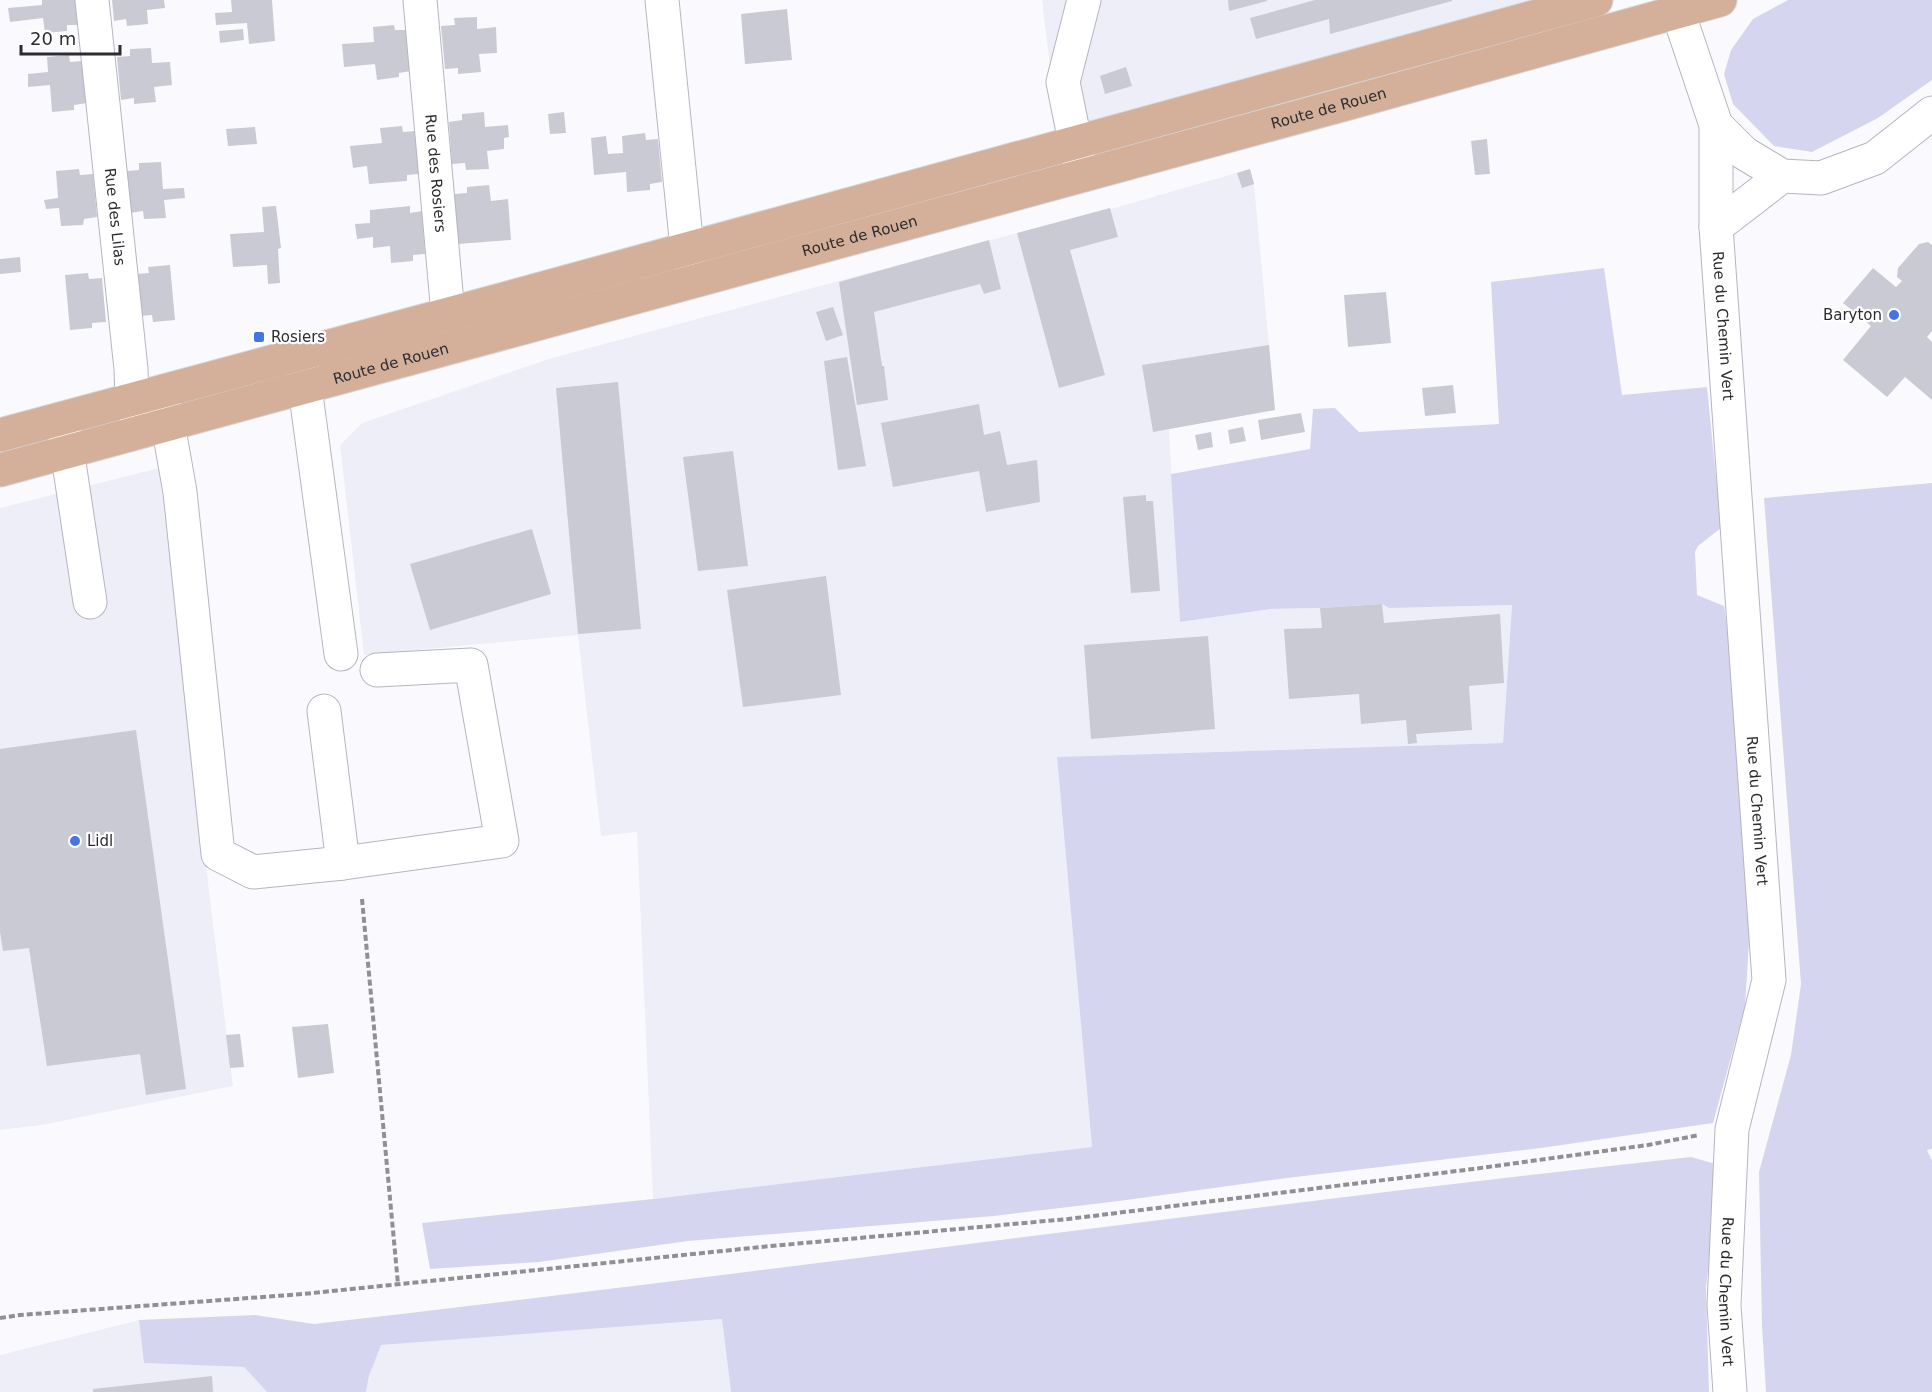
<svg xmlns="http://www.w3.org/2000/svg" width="1932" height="1392" font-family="'DejaVu Sans',sans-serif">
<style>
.built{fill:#eeeef9}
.green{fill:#d5d5f0}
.building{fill:#cacad4}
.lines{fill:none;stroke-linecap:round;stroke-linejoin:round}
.minor-casing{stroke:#b4b5bf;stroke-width:35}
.major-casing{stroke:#d5d5d6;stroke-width:35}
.path{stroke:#909094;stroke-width:4;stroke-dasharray:6 3;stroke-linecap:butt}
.minor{stroke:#fff;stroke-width:33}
.major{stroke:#d4af9a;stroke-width:33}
.poi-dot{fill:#4574e6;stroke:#fff;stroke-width:2}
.labels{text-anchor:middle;stroke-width:4.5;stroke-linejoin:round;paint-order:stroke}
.street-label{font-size:15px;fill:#2d2d31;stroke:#fff}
.poi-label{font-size:15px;fill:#2d2d31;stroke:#fff;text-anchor:start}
</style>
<rect width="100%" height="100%" fill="#fafafe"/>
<path class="built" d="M1042,0H1531L1058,135Z
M1250,169L1254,184L1275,410L1169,429L1180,622L1271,609L1320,608L1382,604L1389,608L1512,605L1503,743L1057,757L1092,1147L653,1199L637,832L601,836L578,635L364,655L340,445L362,423L552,358L1017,233L1087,216Z
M163,467L209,891L233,1086L42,1125L0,1130V508Z
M722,1319L731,1392H366L369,1377L380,1345Z
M139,1320L145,1363L244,1367L267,1392H0V1355Z"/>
<path class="green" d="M1788,0H1932V80L1878,118L1812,152L1774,146L1733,104L1724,74L1731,50L1753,19Z
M1604,268L1622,395L1707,387L1721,528L1698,546L1695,552L1697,595L1724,606L1733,668L1750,926L1745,1006L1713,1123L1541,1148L1287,1178L1119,1201L994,1216L688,1241L539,1262L430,1269L422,1223L653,1199L1092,1147L1057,757L1503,743L1512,605L1389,608L1382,604L1320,608L1271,609L1180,622L1171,474L1310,449L1313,409L1335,408L1359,432L1499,424L1491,282Z
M1932,483V1149L1927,1150L1932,1161V1392H1766L1762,1326L1759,1172L1791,1055L1801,984L1764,498Z
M1691,1157L1719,1165L1706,1288L1709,1392H731L722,1319L381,1345L369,1376L366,1392H267L244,1367L144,1363L139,1320L255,1315L314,1324C773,1272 1231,1207 1691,1157Z"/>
<path class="building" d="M42,0H77L79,25H67V31L45,33L43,18L10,22L8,8L42,5Z
M112,0H164L165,8L147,10L148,24L127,26L126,19L114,21Z
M231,0H272L275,41L249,44L247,23L216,25L215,13L232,12Z
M1228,0H1267V1L1229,11Z
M1315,0H1452V1L1330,34L1329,19L1256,39L1250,18Z
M787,9L792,60L745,64L741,14Z
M477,17V29L496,27L497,53L479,54L481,72L458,74V68L445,69L441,26L455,25L454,18Z
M394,25L395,30H407L411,71L399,73V77L377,80L375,64L344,67L342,44L374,42L373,27Z
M243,29L244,40L220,43L219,31Z
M151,48L152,63L170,62L172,85L154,87L156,102L134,104V98L121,100L117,57L130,56V49Z
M69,55L70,62L83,61L87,103L74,105V110L52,112L50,85L28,87V74L48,72L47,57Z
M1126,67L1132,86L1105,94L1100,76Z
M484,112L485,127L508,125L509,137L504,138V149L487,151L489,169L466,170L465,163L452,164L449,122L462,120V114Z
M564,112L566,133L550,134L548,114Z
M402,126L403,132L416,131L419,174L407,175V181L369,184L367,166L353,168L350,146L382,143L380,128Z
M255,127L257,144L228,146L226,129Z
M645,133L646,140L658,139L662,182L650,184V190L627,192L626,172L594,175L591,138L606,136L608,154L623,153L622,136Z
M1487,139L1490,174L1475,175L1471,141Z
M161,162L163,189L184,188L185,198L164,200L166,218L144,219L143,211L130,213L127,171L139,170V163Z
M79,169L80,175L93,174L97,217L84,219L83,225L61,226L59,208L46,209L44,200L58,198L56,171Z
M1250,169L1254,184L1242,188L1237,173Z
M489,185L491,201L508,199L511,240L458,244L454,194L467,193V187Z
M276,206L281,248L278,249L280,283L268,284L267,265L233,267L230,234L264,232L262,207Z
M410,206V213L422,211L425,254L413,255V261L391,263L390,246L373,248V237L357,239L355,224L370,223V210Z
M1110,208L1118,237L1070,250L1105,375L1059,388L1017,233Z
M989,240L1001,289L984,294L980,284L874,312L882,366H884L888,400L857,405L839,282Z
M1928,242L1932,245V331L1927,337L1932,342V400L1905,377L1887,397L1843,360L1871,326L1843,303L1873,268L1896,287L1902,281L1897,277L1898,268L1919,244Z
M20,257L21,272L0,274V259Z
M170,265L175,320L153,322L152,315L139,316L135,274L149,273L148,267Z
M88,273L89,279L102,278L106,322L92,323V328L70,330L65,275Z
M1386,292L1391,343L1348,347L1344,295Z
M833,307L843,335L826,341L816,312Z
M1269,345L1275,410L1153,432L1142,365Z
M847,357L866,466L838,470L824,361Z
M618,382L641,629L578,634L556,388Z
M1453,385L1456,413L1425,416L1422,388Z
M979,404L984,435L1000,431L1007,465L1037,460L1040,502L986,512L979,471L893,487L881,423Z
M1301,413L1305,432L1261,440L1258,420Z
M1243,427L1246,441L1230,444L1228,430Z
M1211,432L1213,447L1198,450L1195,435Z
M733,451L748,566L698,571L683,457Z
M1146,495V501H1153L1160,591L1131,593L1123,497Z
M532,529L551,594L430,630L410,564Z
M826,576L841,695L743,707L727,590Z
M1382,604L1384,623L1500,614L1504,683L1469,686L1472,730L1416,734L1417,743L1408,744L1406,720L1361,724L1359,694L1289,699L1284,629L1322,628L1320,608Z
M1208,636L1215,729L1091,739L1084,645Z
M136,730L186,1089L146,1095L140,1054L47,1066L29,948L3,951L0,932V749Z
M328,1024L334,1073L298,1078L292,1027Z
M240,1034L244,1067L230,1068L226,1035Z
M212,1376L213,1392H93V1389Z"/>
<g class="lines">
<g class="minor-casing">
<g id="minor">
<path id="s1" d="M92,0L131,369L132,399L138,427"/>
<path id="s2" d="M420,0L447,303L459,340"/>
<path d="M662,0L687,248L693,276"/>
<path id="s3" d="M1674,0L1716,125V227L1769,980L1732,1129L1724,1305L1730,1392"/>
<path d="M1716,125L1744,153L1782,176L1821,178L1875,158L1932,113"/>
<path d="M1081,171L1063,82L1084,0"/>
<path d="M1716,227L1782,176"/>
<path d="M301,358L341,654"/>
<path d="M163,396L180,492L218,854L253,872L343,863"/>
<path d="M63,423L90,602"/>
<path d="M324,711L343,863L502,841L471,665L377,670"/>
</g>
</g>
<g class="major-casing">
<g id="major">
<path d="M0,435L449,314L1596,0"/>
<path id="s4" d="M0,470L1349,103L1720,0"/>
</g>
</g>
<path class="path" d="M362,899L398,1284
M0,1318L20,1315L303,1294L771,1246L1068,1219L1473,1169L1648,1145L1699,1135"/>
<use href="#minor" class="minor"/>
<use href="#major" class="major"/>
</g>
<g class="poi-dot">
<circle cx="1894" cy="315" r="6"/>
<rect x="253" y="331" width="12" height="12" rx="3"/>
<circle cx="75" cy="841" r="6"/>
</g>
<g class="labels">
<g class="street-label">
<text dy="5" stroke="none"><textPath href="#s4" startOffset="1377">Route de Rouen</textPath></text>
<text dy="5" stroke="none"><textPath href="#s2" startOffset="174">Rue des Rosiers</textPath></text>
<text dy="5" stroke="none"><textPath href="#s1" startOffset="218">Rue des Lilas</textPath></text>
<text dy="5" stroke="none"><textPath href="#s4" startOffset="891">Route de Rouen</textPath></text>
<text dy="5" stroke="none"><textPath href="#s3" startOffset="333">Rue du Chemin Vert</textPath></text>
<text dy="5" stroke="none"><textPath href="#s4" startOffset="405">Route de Rouen</textPath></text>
<text dy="5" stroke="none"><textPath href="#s3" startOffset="819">Rue du Chemin Vert</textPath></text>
<text dy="5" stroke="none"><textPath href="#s3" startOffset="1305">Rue du Chemin Vert</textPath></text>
</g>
<g class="poi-label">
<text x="1882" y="320" text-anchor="end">Baryton</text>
<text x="271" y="342">Rosiers</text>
<text x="87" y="846">Lidl</text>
</g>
</g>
<path d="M21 45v9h99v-9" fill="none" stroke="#2d2d31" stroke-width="3"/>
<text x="30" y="45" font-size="18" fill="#2d2d31" stroke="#ffffff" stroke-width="4.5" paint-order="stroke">20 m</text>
</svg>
